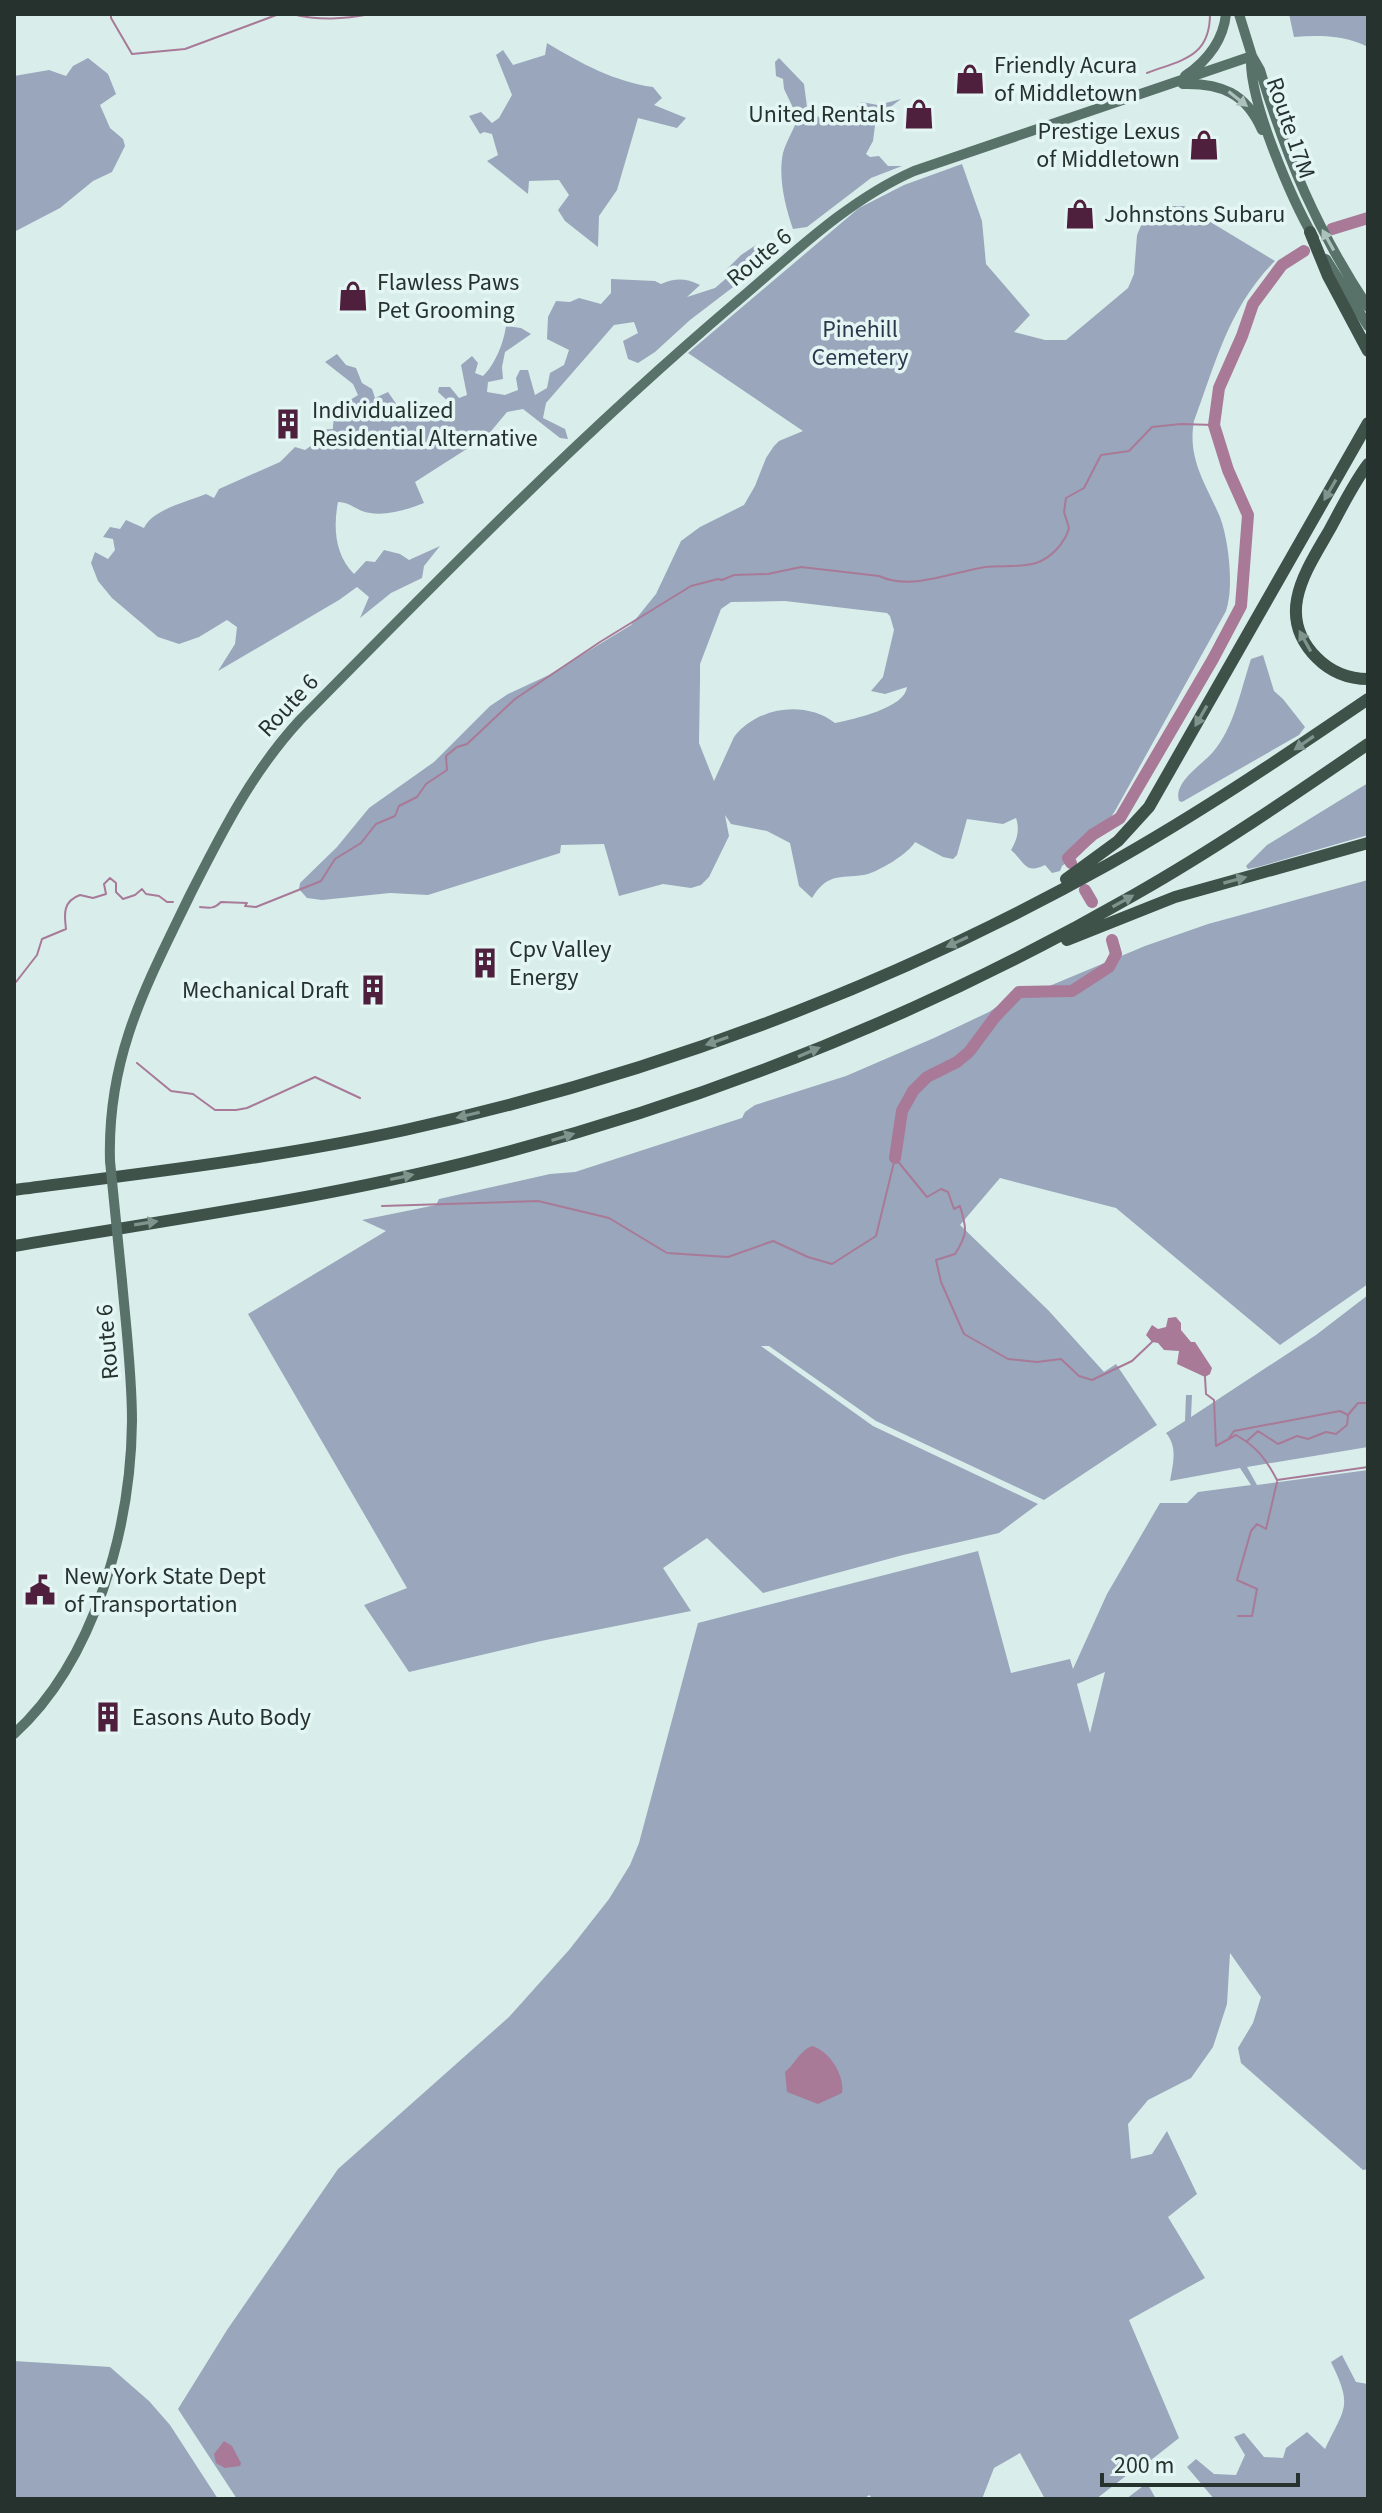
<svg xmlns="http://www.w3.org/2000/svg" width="1382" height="2513" font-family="'Source Sans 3',sans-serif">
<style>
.green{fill:#9aa6bb;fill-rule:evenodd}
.water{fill:#a87a98}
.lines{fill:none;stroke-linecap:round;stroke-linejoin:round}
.stream{stroke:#a87a98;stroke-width:2}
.river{stroke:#a87a98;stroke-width:12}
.primary{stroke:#587269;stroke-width:10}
.motorway{stroke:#3e524a;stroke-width:12}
.primary-bridge{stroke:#587269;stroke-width:10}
.oneway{fill:#acc1bc}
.oneway2{fill:#80948e}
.labels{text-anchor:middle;stroke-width:7;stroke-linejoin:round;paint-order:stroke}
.poi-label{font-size:24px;fill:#26322d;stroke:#e4f6f4;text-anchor:start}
.street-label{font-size:24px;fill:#26322d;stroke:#e4f6f4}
.park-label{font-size:24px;fill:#2c374d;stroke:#e4f6f4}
</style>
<rect width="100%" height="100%" fill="#d9eeeb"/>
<path class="green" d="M1289,14H1368V47C1345,35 1319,35 1294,37Z
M547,43C580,63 615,82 653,87L662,98L654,105L686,118L677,128L638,118L617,190L599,216L598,247L565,221L558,210L569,195L559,180L529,181L528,194L487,161L498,155L492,134L484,132L480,134L469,116L481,112L492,123L499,118L512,95L496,55L503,50L513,65L545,55Z
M88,58L108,74L116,94L100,105L110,128L123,139L125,146L112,172L93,181L60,208L14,232V76L49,70L66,76L73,66Z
M779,58L804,84L807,107L822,120L833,111L852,113L861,102L878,105L901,99L876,118L873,141L866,154L870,157L879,156L888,166H902L871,178L807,227L793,229C785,206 778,177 783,153C786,142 794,129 798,118L784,89L783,79L776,76L775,62Z
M962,164L982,221L986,264L1030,315L1014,332L1045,340H1066L1128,288L1134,274L1137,235L1143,221L1152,212L1171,206H1184L1275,261C1229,307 1216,362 1194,421C1187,459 1206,484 1220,517C1229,541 1234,588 1226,611L1115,811L1095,841L1062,866L1060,871L1052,873L1045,865C1025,875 1024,861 1011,850C1017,840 1020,830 1016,818L1003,824L967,819L957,855L953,859L943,857L915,842C909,853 881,870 868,874C843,880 829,870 812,898L799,886L790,843L767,831L731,824L725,815L729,836L709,877L701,885L691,888L663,884L619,896L604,844L561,845L560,853L428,895L390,893L322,900L307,898L299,889L300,883L337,847L369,808L434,762L490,706L508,694L549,675L631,625L656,594L681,541L700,527L744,505L755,486L766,458L774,446L779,441L803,431L688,353L859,208L904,185ZM785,601L887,613L890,616L894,630L883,677L871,691L885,694L907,687C905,708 854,719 835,723C805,700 757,707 734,737L714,781L699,743L700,679V664L721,609L731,602Z
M756,245L765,252L772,250L774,256L690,320L655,352L638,363L628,359L623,341L638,333L634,322L614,325L546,403L543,418L565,429L568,439L560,438L523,409L507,412L487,436L415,482L424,503C406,510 381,518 362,511C353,507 347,502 338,502C333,528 335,555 354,574L366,561L375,562L384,550L400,554L409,560L440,546L424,566L422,578L391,593L360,618L369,597L357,587L339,600L218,671L235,644L237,627L227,620L199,637L179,644L158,637L112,598L98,581L91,563L95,552L108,559L115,550L113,539L103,537L110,527L120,529L126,520L144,528C153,509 187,502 206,494L214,498L219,489L280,462L295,447L305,450L318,441L313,430L333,429C333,410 344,404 358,395L353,384L325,362L337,354L346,365L356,368L362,383L372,389L375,398L388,392L397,405L406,403L416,409L421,402L428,406L435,403L448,409L450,403L438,392L439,387H450L459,398L467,395L461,365L472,356L478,363L475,373L483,376C495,365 504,342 506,326L521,328L531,334L505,352L502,367L503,379L488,382L487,392L505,395L518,390L516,378L520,370H528L535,395L547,388L550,373L564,365L569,350L547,339L548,317L556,301L570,302L579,298L601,304L611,293V279L655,281L661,284C676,278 685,278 700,285L687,297L715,288L729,276L726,270L741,255Z
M1263,655L1274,691L1283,699L1305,727L1299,735L1182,802L1179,801C1173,782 1202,765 1213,752C1234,728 1241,689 1251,659Z
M1368,783V835L1258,867L1248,869L1246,866L1267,845Z
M1368,880V1284L1280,1345L1116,1208L1000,1178L960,1225L1049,1311L1104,1372L1116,1364L1157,1425L1044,1500L876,1421L769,1346H761L873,1426L1038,1504L999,1533L903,1555L763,1593L707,1538L663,1568L691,1611L541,1641L409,1672L364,1605L407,1588L248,1314L386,1231L362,1220L436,1205L439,1199L550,1174L575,1172L742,1118L745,1112L755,1105L846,1076L934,1038L989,1012L1020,991L1047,987L1145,946L1208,924Z
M1368,1295V1447L1247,1467L1257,1485L1368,1470V2169L1363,2170L1241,2063L1238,2048L1253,2023L1261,1997L1230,1953L1227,2004L1213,2047L1191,2078L1148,2100L1128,2124L1131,2159L1152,2154L1167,2131L1197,2194L1168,2217L1205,2278L1129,2320L1179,2438L1132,2475L1131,2472L1096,2499H1045L1020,2453L994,2468L982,2499H873L869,2495L864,2499H237L178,2409L227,2330L338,2169L509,2017L569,1950L609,1899L630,1865L639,1843L698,1623L978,1551L1011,1673L1070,1659L1073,1669L1107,1594L1160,1503H1187L1198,1492L1251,1485L1240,1468L1170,1481C1173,1464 1178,1447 1166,1433L1185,1421L1186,1395H1192L1191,1417L1316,1335ZM1105,1672L1090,1733L1077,1684Z
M1342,2355L1356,2382L1368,2384V2499H1214L1187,2467L1196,2459L1214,2474L1236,2475L1245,2455L1234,2437L1244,2433L1264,2457L1283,2458L1286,2448L1307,2432L1325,2449C1345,2407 1353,2407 1331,2362Z
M14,2361L110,2367L149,2401L170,2425L218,2499H14Z
M1147,2483L1156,2499H1126Z"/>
<path class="water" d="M1176,1317L1181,1323V1330L1191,1342H1195L1212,1368L1210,1374L1205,1377L1177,1364L1179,1351L1164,1350L1158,1343L1152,1342L1146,1335L1152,1325L1158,1329L1166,1327L1168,1318Z
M812,2046C830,2051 845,2076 842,2093L818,2104L787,2092L785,2072C795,2064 800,2050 812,2046Z
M224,2441L232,2446L241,2463L240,2466L225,2468L216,2463L214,2454Z"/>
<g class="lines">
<path class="stream" d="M111,14V18L132,54L185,49L279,14
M292,14C320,21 344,19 371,14
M1147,73C1181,60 1210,58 1210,14
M200,907C210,908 214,909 221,902L247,903L245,906L256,907L321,881L335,859L361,843L376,824L395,816L399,806L417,797L426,784L447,770L446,756L457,747L467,744L515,699L600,642L691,586L718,579L722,580L734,575L768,574L801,567L879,576C911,591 953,572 985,567C1001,565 1020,568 1036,563C1051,558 1065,543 1069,528L1064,512L1066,498L1084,488L1101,455L1129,451L1152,427L1181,424L1214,425
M16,982L37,955L42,939L66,929C64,914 63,901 80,895L93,898L106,894L104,884L110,878L116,883V892L123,899L135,895L142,889L146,894L159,896L167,902H173
M137,1063L171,1091L193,1094L215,1110H236L247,1108L315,1077L360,1098
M895,1158L927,1197L941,1189L948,1192L954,1209L960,1206C967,1229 968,1234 955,1254L936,1260L941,1282L964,1334L1008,1359L1037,1362L1061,1359L1079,1376L1092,1380L1132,1361L1152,1342
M382,1206L538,1201L609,1218L667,1253L728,1257L773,1241L808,1257L832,1264L876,1236L895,1158
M1205,1377L1206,1394L1214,1400L1216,1446L1236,1435C1257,1447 1266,1459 1277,1480L1368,1467
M1229,1438L1234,1431L1340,1411L1348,1415L1358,1403H1368
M1247,1441L1258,1431L1278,1444L1297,1436L1308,1439L1326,1432L1336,1434L1347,1425L1348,1416
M1238,1616H1252L1257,1589L1237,1580L1251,1531L1257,1524L1266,1529L1277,1482"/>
<path class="river" d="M1332,229L1368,218
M1071,863L1068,858L1092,835L1120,818L1213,659L1241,606L1248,515L1228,470L1214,425L1219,388L1242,336L1253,304L1282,265L1304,251
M1085,890L1092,902
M895,1158L902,1111L913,1091L927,1077L957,1062L969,1052L995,1017L1019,992L1072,991L1109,967L1116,954L1112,940"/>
<path class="primary" d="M1239,14L1252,56L1260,70C1287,159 1317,230 1368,307
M1251,58C1249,101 1292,200 1314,238
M1185,76C1207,61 1223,42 1226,14
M1183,84C1221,83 1246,93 1262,130
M1326,259L1368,326
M110,1161C107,1056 146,986 190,895C222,832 252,772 300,720C441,577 581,434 734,304C791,256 846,201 914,171L1252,56
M14,1734C95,1660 131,1527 132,1421C132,1374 126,1327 122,1281"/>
<path class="motorway" d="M1310,232L1328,276L1368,351
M1368,464C1353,484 1342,507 1330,529C1306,571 1274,615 1317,658C1331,672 1349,679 1368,679
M1066,879L1118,841L1149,807L1368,423
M1067,940L1175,897L1368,843
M14,1190C145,1173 276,1158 405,1130C650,1076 889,987 1109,864C1198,814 1283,757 1368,699
M14,1246C180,1218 348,1195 511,1151C729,1093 938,1007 1134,895C1215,849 1291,797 1368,744"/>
<path class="primary-bridge" d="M110,1161L122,1281"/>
</g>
<defs><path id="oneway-solid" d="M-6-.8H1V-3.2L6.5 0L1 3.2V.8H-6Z" transform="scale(2)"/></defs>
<g class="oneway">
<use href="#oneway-solid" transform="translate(1238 99) rotate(38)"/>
<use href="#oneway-solid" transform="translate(1328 240) rotate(-119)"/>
</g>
<g class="oneway2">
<use href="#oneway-solid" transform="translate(1330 490) rotate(120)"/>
<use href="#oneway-solid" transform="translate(1305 641) rotate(-119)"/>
<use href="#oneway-solid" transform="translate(1201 716) rotate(120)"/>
<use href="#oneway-solid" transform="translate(1304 743) rotate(145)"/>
<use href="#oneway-solid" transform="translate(1235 880) rotate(-15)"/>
<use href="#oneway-solid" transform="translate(1123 901) rotate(-29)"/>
<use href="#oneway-solid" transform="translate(957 942) rotate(155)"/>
<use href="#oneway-solid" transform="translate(717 1041) rotate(161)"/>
<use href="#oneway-solid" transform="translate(809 1052) rotate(-23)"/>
<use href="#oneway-solid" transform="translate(468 1115) rotate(167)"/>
<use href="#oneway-solid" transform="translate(563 1137) rotate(-17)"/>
<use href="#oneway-solid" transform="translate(402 1177) rotate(-12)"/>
<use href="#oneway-solid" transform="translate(146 1223) rotate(-9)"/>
</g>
<defs>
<g id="shop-bare" transform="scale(2.4)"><path d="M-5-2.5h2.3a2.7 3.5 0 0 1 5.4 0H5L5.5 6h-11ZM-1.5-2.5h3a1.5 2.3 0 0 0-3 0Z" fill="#4f203d" stroke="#e4f6f4" stroke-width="2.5" paint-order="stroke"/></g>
<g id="building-bare" transform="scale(2.4)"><path d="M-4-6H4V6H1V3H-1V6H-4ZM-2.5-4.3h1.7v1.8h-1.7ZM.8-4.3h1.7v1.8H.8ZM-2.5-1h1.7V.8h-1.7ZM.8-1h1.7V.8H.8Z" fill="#4f203d" stroke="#e4f6f4" stroke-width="2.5" paint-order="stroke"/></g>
<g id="civic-bare" transform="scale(2.4)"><path d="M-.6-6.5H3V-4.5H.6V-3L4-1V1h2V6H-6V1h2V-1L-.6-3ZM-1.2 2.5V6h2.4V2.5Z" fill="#4f203d" stroke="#e4f6f4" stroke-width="2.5" paint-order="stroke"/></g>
</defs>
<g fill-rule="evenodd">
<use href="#shop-bare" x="970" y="79"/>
<use href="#shop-bare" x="919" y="114"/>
<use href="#shop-bare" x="1204" y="145"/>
<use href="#shop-bare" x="1080" y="214"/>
<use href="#shop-bare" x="353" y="296"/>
<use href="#building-bare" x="288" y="424"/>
<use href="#building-bare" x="485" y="963"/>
<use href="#building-bare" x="373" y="990"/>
<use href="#civic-bare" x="40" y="1590"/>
<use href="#building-bare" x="108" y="1717"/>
</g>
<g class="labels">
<g class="poi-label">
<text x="994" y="73">Friendly Acura<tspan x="994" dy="28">of Middletown</tspan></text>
<text x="895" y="122" text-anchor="end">United Rentals</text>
<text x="1180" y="139" text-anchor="end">Prestige Lexus<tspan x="1180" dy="28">of Middletown</tspan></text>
<text x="1104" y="222">Johnstons Subaru</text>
<text x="377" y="290">Flawless Paws<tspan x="377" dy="28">Pet Grooming</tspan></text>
<text x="312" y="418">Individualized<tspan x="312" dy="28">Residential Alternative</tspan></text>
<text x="509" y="957">Cpv Valley<tspan x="509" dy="28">Energy</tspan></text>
<text x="349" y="998" text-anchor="end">Mechanical Draft</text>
<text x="64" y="1584">New York State Dept<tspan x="64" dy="28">of Transportation</tspan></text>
<text x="132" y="1725">Easons Auto Body</text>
</g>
<g class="street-label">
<text transform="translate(1291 128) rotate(71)" y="8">Route 17M</text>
<text transform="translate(759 257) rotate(-40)" y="8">Route 6</text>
<text transform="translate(288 705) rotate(-47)" y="8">Route 6</text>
<text transform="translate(107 1342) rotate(-95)" y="8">Route 6</text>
</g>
<g class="park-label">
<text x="860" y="337">Pinehill<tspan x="860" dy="28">Cemetery</tspan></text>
</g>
</g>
<rect width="1382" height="2513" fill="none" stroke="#26322d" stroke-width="32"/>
<path d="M1102 2473v12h196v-12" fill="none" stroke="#26322d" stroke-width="4"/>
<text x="1114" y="2473" font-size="24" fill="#26322d" stroke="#e4f6f4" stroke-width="6" paint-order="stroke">200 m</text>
</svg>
